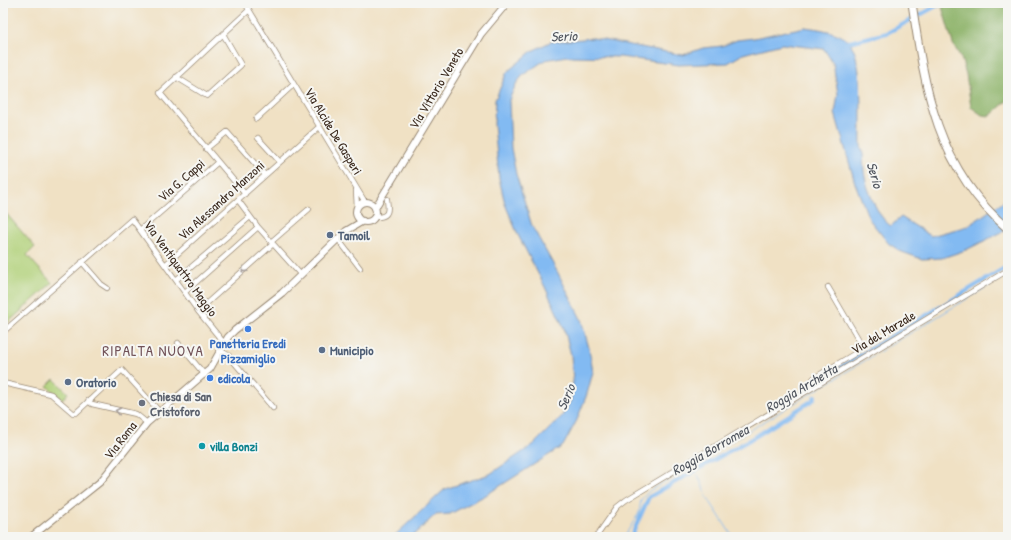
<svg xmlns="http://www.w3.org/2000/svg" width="1011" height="540" font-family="'Patrick Hand',sans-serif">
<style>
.green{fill:#b0d078;stroke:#767d4b}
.forest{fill:#8cb268;stroke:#646e43}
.water{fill:#82baf2;stroke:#5e7288}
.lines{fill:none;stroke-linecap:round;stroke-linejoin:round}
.stream{stroke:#82baf2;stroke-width:1}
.canal{stroke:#82baf2;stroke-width:4}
.minor-casing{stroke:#968671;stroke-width:6}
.major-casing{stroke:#968671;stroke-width:8}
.highway-casing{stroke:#968671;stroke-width:9}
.minor{stroke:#fff;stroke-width:4.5}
.major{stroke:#fff;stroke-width:6}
.highway{stroke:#fff;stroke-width:7}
.oneway{stroke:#a79f9a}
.service-dot{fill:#5c6f8a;stroke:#f6f6f2;stroke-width:1.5}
.shop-dot{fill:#3f7fe0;stroke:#f6f6f2;stroke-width:1.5}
.worship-dot{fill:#6b7280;stroke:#f6f6f2;stroke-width:1.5}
.culture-dot{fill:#0f9aa8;stroke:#f6f6f2;stroke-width:1.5}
.labels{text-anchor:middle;stroke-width:4;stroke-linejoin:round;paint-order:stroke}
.street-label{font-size:13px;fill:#3b2a1e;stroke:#f6f6f2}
.service-label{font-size:13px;font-weight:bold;fill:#4e5e75;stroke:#f6f6f2;text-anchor:start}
.shop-label{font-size:13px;font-weight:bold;fill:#366cbe;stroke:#f6f6f2}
.worship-label{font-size:13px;font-weight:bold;fill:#5b616d;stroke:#f6f6f2;text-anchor:start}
.culture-label{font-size:13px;font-weight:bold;fill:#0d838f;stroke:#f6f6f2;text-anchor:start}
.water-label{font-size:14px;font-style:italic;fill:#50555e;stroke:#f6f6f2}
.quarter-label{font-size:15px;letter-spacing:1px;fill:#715258;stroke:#f6f6f2}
</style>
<rect width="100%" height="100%" fill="#f6f6f2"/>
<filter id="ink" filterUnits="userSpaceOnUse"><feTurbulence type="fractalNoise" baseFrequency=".025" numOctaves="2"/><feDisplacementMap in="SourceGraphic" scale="8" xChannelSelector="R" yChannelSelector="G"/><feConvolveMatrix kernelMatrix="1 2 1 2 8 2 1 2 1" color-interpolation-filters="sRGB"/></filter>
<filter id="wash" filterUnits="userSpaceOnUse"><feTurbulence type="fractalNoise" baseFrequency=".012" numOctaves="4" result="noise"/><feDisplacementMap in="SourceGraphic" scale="16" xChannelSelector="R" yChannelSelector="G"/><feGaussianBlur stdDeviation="0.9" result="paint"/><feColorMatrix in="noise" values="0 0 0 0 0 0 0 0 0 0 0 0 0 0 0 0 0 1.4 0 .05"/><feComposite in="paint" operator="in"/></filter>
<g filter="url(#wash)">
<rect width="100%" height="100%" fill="#f0e1c4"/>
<path class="green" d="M3,210L35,247L27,255L52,283L3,327Z
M54,379L68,393L62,400L47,386Z"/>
<path class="forest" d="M950,3H1008V100L990,116L982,115L971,107L966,74L961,58L953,44L942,7Z"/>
<path class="water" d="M805,27C819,29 838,31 848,41C865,56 860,123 861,146C864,154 863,162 864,171C866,187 877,217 891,226L901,217L931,236L968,226L1008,198V229L966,250L942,258L922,259L902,252L889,244L869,219L855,183L835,113L838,94L833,63L824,49L782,44L743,54L728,63L679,65L620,57L567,56L545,60L523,75L516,84L509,100L511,148L516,174L532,226L558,273L581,319L589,348L593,372L587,394L577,420L563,446L486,495L450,514L435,515L412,537H393L445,489L490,474L533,445L562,416L571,400L573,381L571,355L564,328L545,287L519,237L505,204L499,178L494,124L495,100L507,72L532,51L550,42L593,38L683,55L703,48L722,46L737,40L754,38Z"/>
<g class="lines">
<path class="stream" d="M698,475L707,497L733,537
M624,537L639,513L641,500L649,491L1008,274"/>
<path class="canal" d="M845,43L887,33L942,3
M819,380L1008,266
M631,537L649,497L758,435L813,400L815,396"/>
</g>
</g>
<g filter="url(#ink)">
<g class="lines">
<g class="minor-casing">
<path id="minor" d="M245,3L365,202
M176,77L207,96L241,65L223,34
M256,119L293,85
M258,138L280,162
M206,149L227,132L265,175
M356,190L357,208
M245,194L160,93L249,10
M238,200L258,227L301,275
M376,215L379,217C390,216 388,208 387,199
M140,230L218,162
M338,239L360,268
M271,242L309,209
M82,262L101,284L107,288
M165,265L319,127
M176,280L250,217
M185,292L258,227
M198,311L273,244
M3,332L132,219L198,311L224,343
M178,343L205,375
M221,351L228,355L273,408
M3,383L51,394L73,413H76L122,370L159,411
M812,388L810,384L814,378L854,354L860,347L859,340L828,287
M88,401L92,404L136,414L147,423
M596,537L617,507L626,500L1008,270"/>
</g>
<g class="major-casing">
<path id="major" d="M356 212a10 10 0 1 1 20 0a10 10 0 1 1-20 0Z
M375,208L481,34L507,3
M31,537L100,482L147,423L210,369L228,337L235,330L282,293L346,231L363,221"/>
</g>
<g class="highway-casing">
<path id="highway" d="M912,3C925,90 937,168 1008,229"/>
</g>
<use href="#minor" class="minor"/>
<use href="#major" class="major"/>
<use href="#highway" class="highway"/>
</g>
<defs><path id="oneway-chevron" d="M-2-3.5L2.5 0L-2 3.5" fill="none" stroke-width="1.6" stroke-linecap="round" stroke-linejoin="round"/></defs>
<g class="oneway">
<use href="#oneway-chevron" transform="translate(244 270) rotate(138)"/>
<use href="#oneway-chevron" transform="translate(118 411) rotate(-167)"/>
</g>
</g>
<g class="service-dot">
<circle cx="330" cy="235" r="4"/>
<circle cx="322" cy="350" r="4"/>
<circle cx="68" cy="382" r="4"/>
</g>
<g class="shop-dot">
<circle cx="248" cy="329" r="4"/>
<circle cx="210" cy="378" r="4"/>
</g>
<circle class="worship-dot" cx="142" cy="403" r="4"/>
<circle class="culture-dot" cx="202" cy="446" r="4"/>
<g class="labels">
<g class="street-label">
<text transform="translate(436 88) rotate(-59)" y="5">Via Vittorio Veneto</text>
<text transform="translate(334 131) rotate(59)" y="5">Via Alcide De Gasperi</text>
<text transform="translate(181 180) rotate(-41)" y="5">Via G. Cappi</text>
<text transform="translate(221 200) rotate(-42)" y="5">Via Alessandro Manzoni</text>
<text transform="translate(181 268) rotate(54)" y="5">Via Ventiquattro Maggio</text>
<text transform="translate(883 332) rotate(-31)" y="5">Via del Marzale</text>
<text transform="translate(120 440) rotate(-52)" y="5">Via Roma</text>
</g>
<g class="service-label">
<text x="338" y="240">Tamoil</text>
<text x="330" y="355">Municipio</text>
<text x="76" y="387">Oratorio</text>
</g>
<g class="shop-label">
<text x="248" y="348">Panetteria Eredi<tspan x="248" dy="15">Pizzamiglio</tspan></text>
<text x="218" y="383" text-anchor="start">edicola</text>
</g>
<g class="worship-label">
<text x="150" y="401">Chiesa di San<tspan x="150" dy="15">Cristoforo</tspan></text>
</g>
<g class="culture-label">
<text x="210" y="451">villa Bonzi</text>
</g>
<g class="water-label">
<text transform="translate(564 36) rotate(-2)" y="5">Serio</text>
<text transform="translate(875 175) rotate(74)" y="5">Serio</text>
<text transform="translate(801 388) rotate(-31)" y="5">Roggia Archetta</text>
<text transform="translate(566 397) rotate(-67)" y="5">Serio</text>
<text transform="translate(710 450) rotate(-30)" y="5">Roggia Borromea</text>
</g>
<g class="quarter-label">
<text x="153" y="356">RIPALTA NUOVA</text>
</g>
</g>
<rect width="1011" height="540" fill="none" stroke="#f6f6f2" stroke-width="16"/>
</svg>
